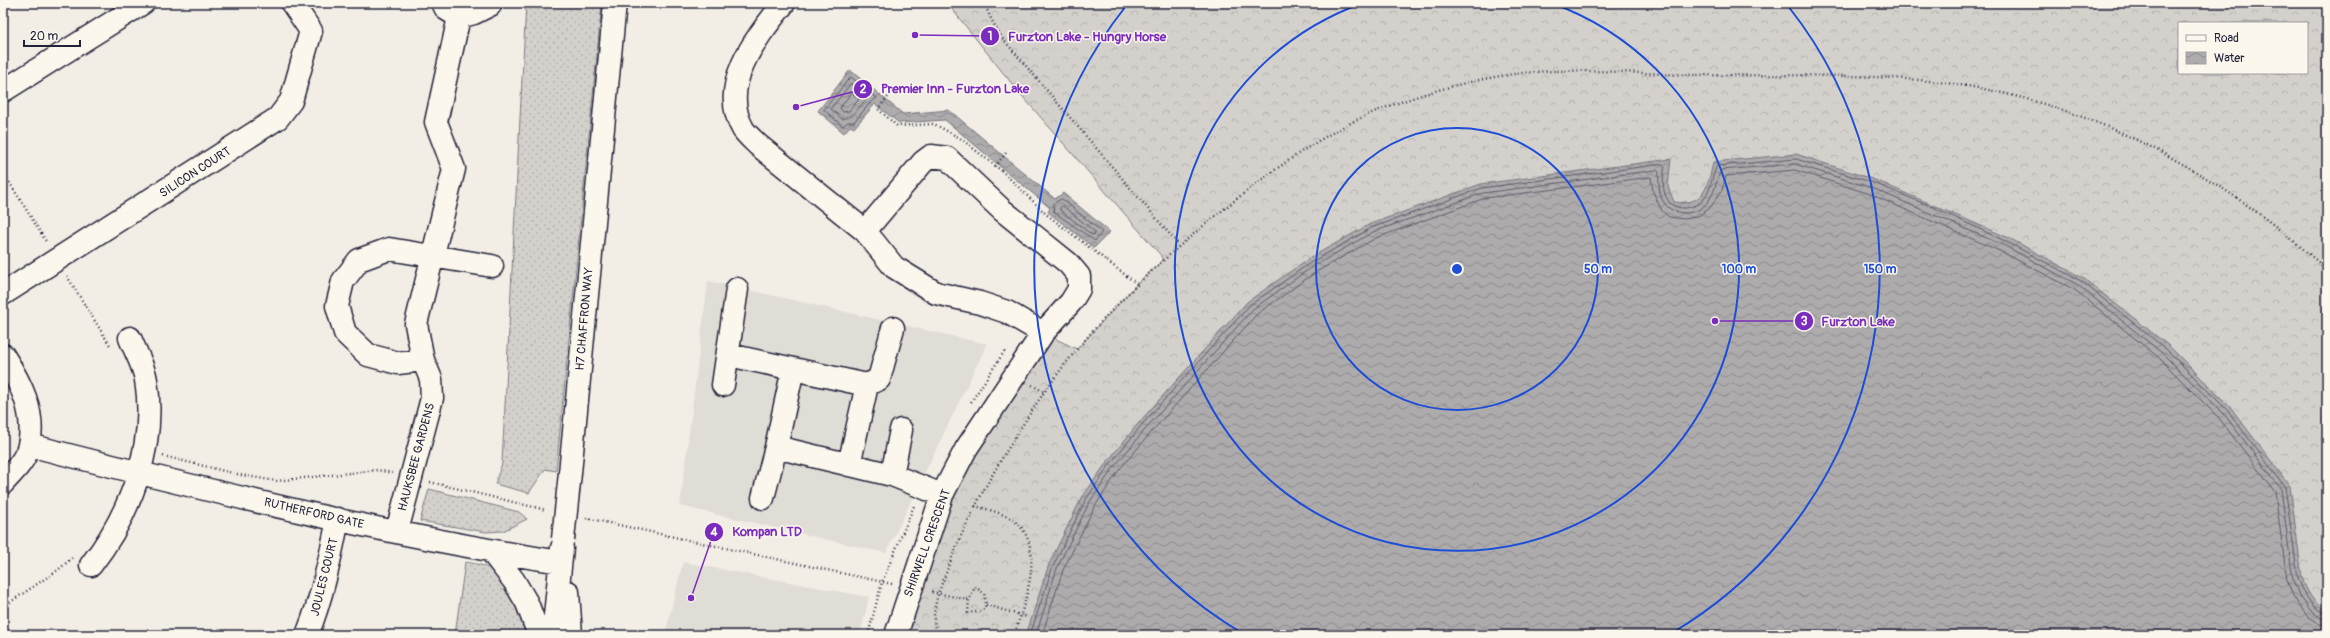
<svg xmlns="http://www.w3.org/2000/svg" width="2330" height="638" font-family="Pangolin,sans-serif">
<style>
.built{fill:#e0dcd6}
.grass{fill:url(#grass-dots);stroke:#7b7a84}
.forest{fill:url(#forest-crowns);stroke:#7b7a84;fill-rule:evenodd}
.water{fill:url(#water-waves);stroke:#76747f}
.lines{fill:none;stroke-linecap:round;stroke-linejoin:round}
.shore{stroke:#5a5969;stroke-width:1}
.stream{stroke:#76747f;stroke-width:5.5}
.minor-casing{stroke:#22223b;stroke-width:25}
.path{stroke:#22223b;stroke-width:2.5;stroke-dasharray:1 3;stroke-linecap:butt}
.minor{stroke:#fbf7ec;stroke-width:22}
.minor-bridge-casing{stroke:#22223b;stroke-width:25;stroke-linecap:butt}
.minor-bridge{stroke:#fbf7ec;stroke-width:22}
.ring{fill:none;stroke:#1d4ed8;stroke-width:2}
.labels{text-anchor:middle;stroke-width:3;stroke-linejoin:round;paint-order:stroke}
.street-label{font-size:12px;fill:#22223b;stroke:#fbf7ec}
.centre{fill:#1d4ed8;stroke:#fbf7ec;stroke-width:2}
.ring-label{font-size:12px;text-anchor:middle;font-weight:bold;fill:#1d4ed8;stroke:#fbf7ec;stroke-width:3;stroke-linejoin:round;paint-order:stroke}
.leader{fill:none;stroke:#7b2cbf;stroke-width:1.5}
.callout-dot{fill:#7b2cbf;stroke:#fbf7ec;stroke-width:1.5}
.mark-label{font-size:12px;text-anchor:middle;font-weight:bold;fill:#fff}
.callout-label{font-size:13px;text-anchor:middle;font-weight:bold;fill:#7b2cbf;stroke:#fbf7ec;stroke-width:3;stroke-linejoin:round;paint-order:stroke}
</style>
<defs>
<pattern id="grass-dots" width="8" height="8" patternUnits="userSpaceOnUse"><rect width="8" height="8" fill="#d4d1cc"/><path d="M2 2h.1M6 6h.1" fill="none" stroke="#b6b3b0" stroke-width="1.8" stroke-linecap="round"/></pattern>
<pattern id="forest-crowns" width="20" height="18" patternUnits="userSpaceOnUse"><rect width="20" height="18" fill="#d4d1cc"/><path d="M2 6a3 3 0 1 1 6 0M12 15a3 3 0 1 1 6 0" fill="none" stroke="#b6b3b0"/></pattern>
<pattern id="water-waves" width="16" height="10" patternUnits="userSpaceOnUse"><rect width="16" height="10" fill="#aeabad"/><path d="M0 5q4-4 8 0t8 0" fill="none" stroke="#8d8b8e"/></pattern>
</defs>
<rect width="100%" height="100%" fill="#f2eee5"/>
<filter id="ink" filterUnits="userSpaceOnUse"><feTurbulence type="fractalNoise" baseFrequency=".025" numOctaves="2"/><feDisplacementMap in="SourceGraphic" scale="8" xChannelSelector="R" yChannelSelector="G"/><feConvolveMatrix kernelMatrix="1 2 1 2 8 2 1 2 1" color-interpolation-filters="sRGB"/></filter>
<g filter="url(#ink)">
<path class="built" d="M708,281L987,344L886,553L680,506Z
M683,562L869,597L860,635H665Z"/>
<path class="grass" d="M526,3H602L556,471L545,469L529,493L495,484L502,463Z
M429,489L519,512L527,519L503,531L486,532L420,521Z
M465,562C471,563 478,564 484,566C508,576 520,612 526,635H455Z"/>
<path class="forest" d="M947,3H2327V635H896L942,495L1043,333L1077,349L1137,284L1164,259L1017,90ZM2179,23H2307V73H2179Z"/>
<path class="water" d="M850,70L903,114L949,110L1055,199L1063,193L1110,232L1094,248L1048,212L1050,208L945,120L899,123L875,104L854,128L850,126L844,133L818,111Z
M1796,154L1875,180L2009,238L2083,278L2169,346L2231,408L2290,486L2302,577C2307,592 2313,603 2327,611V635H1026L1049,564L1081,499L1107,462L1142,419L1247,302L1308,259L1370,224L1481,184L1671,159L1668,187L1674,202C1704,206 1708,187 1713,162Z"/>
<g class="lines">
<path class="shore" d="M851,77L877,98L871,102L854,122H848L843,126L824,110Z
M851,84L868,97L852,116L842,119L831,109Z
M852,93L859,99L849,111L843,112L840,108Z
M1062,199L1102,232L1095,241L1054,212L1053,204Z
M1063,206L1095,232V234L1092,235L1060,210V208Z
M1030,635L1053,566L1085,501L1110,464L1145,421L1250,305L1310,263L1371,228L1482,188L1663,164L1665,166C1661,184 1662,209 1686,208C1692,207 1699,204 1703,200C1712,190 1711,177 1717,166L1796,159L1874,183L1935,208L2007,242L2081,281L2166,349L2228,411L2285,487L2298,578L2304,593L2314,607L2327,615
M1036,635L1057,568L1089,503L1114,467L1149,425L1253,309L1312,267L1373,232L1483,193L1657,170L1659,172C1658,192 1660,211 1684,213C1692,213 1701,210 1706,204C1715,194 1716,181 1721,170L1795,164L1872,188L2005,246L2078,285L2162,353L2224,414L2281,489L2293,580L2299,595L2310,610L2321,618L2327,620
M1042,635L1063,570L1095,506L1119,470L1154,429L1257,314L1316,272L1376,238L1485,198L1651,177L1653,192L1662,211L1669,217L1684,219L1697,217L1710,208L1722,190L1726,176L1795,170L1870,194L2002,252L2075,290L2158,357L2219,418L2275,492L2287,580L2293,596L2307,616L2319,624L2327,626"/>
<path class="stream" d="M1671,3V4"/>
<g class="minor-casing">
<path id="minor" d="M443,3L446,9L459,17
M784,3C758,36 717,84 743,129C747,135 753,140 758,145L865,231L894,267L936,293L980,303L1007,312L1043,333
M3,91L143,3
M865,231L923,162L931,156L947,158L1002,210L1068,263L1079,276V289L1071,302L1043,333L966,449L942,495L896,635
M3,294L278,118L291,101L311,31L292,3
M3,355C20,382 36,411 29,445C26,460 13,472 3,483
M729,355L867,385L849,465
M423,360L398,363L368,355L345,333L337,306L343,281L359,260L389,249L492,266
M723,385L737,289
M867,385L879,379L893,328
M29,445C205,490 381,534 560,562
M776,447L892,475L942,495
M570,473L615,3
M892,475L901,430
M763,498L776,447L793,369
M397,531L432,398L431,379L423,360L416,324L454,169L436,122L459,17L474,13L490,5
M491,551L514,581L527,603L539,635
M91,565C130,515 157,445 146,380C144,366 135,351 130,338
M568,592L571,635
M307,635C322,598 330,559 338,519
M553,635L562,548"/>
</g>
<path class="path" d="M984,3L992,21L1003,39L1179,245
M888,97L878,109L897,126L934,124L960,138L1002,171L1046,214L1137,284
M995,166L1006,153
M3,172L47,243
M2327,211L2325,236L2327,244
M67,276L111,347
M1032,385L1044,392
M971,402L1006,349
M163,456L241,475L276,481L377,470L392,473
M430,482L546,510
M975,506C986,509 999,512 1010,518C1049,541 1025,602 1014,635
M586,518L892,584
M975,587L984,593L986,605L982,611L968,613L969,600Z
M932,592L969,600
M986,605L1027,617
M3,607L58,570L72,558
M868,635L882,582L914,506
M937,635C936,629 934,624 934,618C934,601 942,584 948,568C969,511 1000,460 1033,409C1085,329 1155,264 1229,205C1274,169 1321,135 1374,112C1417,95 1461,82 1507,75C1569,66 1634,74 1696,75C1774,76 1852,73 1929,81C2080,96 2217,169 2327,270"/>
<use href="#minor" class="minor"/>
<g class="minor-bridge-casing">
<path id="minor-bridge" d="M563,539L570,473"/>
</g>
<use href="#minor-bridge" class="minor-bridge"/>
</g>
</g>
<g class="ring">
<circle cx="1457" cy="269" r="141"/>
<path d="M1551 3A282 282 0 1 1 1363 3"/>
<path d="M1242 633A423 423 0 0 1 1126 6M1788 6A423 423 0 0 1 1672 633"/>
</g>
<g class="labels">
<g class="street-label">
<text transform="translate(195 172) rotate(-33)" y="4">SILICON COURT</text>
<text transform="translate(584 319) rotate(-85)" y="4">H7 CHAFFRON WAY</text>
<text transform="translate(416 457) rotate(-75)" y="4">HAUKSBEE GARDENS</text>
<text transform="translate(314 513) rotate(13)" y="4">RUTHERFORD GATE</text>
<text transform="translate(927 543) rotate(-70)" y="4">SHIRWELL CRESCENT</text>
<text transform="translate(324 577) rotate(-76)" y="4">JOULES COURT</text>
</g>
</g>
<circle cx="1457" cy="269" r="6" class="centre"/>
<g class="ring-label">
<text x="1598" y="273">50 m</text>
<text x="1739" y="273">100 m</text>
<text x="1880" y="273">150 m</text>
</g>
<path class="leader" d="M915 35L990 36M796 107L863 89M1715 321L1804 321M691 598L714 532"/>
<g class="callout-dot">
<circle cx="915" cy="35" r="4"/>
<circle cx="796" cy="107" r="4"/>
<circle cx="1715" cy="321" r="4"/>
<circle cx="691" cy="598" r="4"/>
<circle cx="990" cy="36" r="10"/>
<circle cx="863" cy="89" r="10"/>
<circle cx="1804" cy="321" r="10"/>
<circle cx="714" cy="532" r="10"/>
</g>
<g class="mark-label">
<text x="990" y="40">1</text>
<text x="863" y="93">2</text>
<text x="1804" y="325">3</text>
<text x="714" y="536">4</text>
</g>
<g class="callout-label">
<text x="1087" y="41">Furzton Lake - Hungry Horse</text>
<text x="955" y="93">Premier Inn - Furzton Lake</text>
<text x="1858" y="326">Furzton Lake</text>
<text x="767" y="536">Kompan LTD</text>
</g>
<rect width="2330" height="638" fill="none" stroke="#fbf7ec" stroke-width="16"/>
<rect x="8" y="8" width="2314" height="622" fill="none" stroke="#22223b" stroke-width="1.5" filter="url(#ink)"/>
<rect x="2178" y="22" width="130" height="52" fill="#fbf7ec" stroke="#a4a2a5"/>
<rect x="2186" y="35" width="20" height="6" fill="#fbf7ec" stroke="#a4a2a5"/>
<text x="2214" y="42" font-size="12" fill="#22223b">Road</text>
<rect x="2186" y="52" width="20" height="12" fill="url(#water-waves)" stroke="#a4a2a5"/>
<text x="2214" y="62" font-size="12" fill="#22223b">Water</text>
<path d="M24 40v6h56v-6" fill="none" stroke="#22223b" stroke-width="2"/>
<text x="30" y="40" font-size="12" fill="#22223b" stroke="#fbf7ec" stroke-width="3" paint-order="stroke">20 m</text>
</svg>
